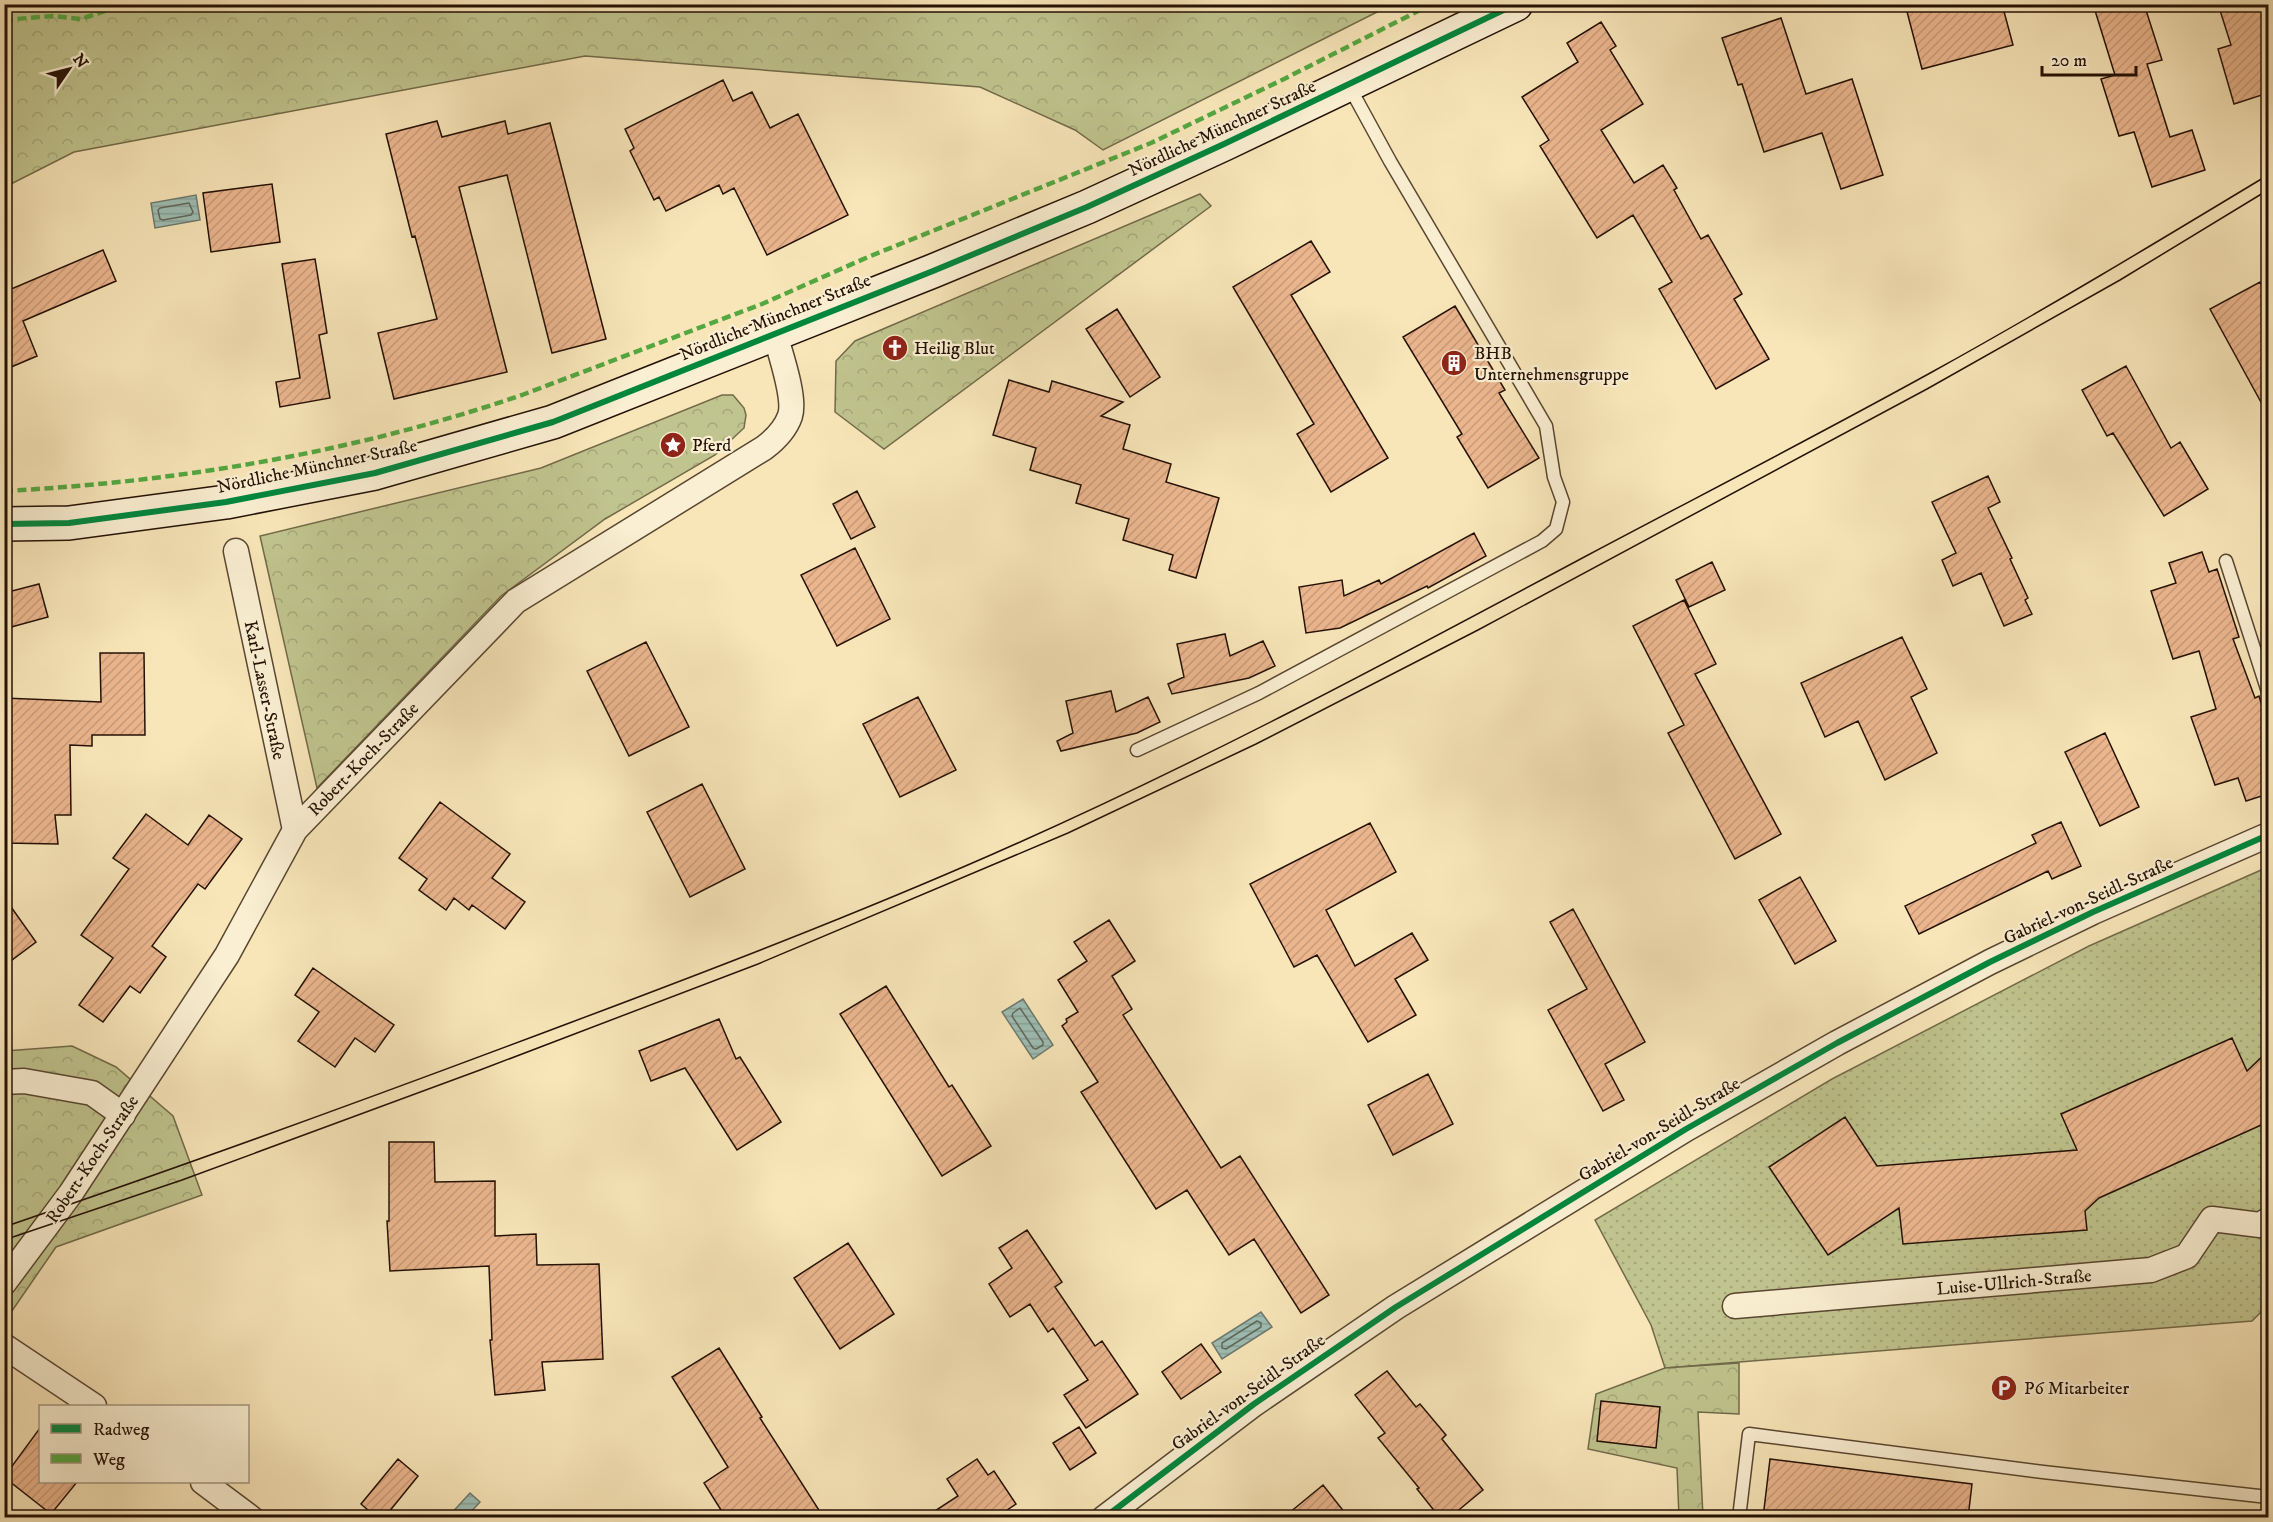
<svg xmlns="http://www.w3.org/2000/svg" width="2273" height="1522" font-family="'IM FELL DW Pica',serif">
<style>
.grass{fill:url(#grass-dots);stroke:#726a49;stroke-width:1.5}
.forest{fill:url(#forest-crowns);stroke:#726a49;stroke-width:1.5}
.water{fill:url(#water-rules);stroke:#6d796e;stroke-width:1.5}
.lines{fill:none;stroke-linecap:round;stroke-linejoin:round}
.shore{stroke:#61685c;stroke-width:1.5}
.building{fill:url(#building-hatch);stroke:#241104;stroke-width:1.5}
.service-casing{stroke:#594631;stroke-width:15}
.minor-casing{stroke:#594631;stroke-width:27}
.secondary-casing{stroke:#241104;stroke-width:36}
.service{stroke:#faefd2;stroke-width:12}
.minor{stroke:#faefd2;stroke-width:24}
.secondary{stroke:#faefd2;stroke-width:33}
.tram{stroke:#241104;stroke-width:1.5}
.quiet{stroke:#53a840;stroke-width:4.5;stroke-dasharray:9 4.5;stroke-linecap:butt}
.cycleway-casing{stroke:#faefd2;stroke-width:10}
.cycleway{stroke:#00873e;stroke-width:6}
.labels{text-anchor:middle;stroke-width:4.5;stroke-linejoin:round;paint-order:stroke}
.street-label{font-size:18px;fill:#241104;stroke:#faefd2}
.poi-label{font-size:18px;fill:#241104;stroke:#faefd2;text-anchor:start}
</style>
<defs>
<pattern id="grass-dots" width="8" height="8" patternUnits="userSpaceOnUse" patternTransform="scale(1.5)"><rect width="8" height="8" fill="#c0c48e"/><path d="M2 2h.1M6 6h.1" fill="none" stroke="#a5a779" stroke-width="1.8" stroke-linecap="round"/></pattern>
<pattern id="forest-crowns" width="20" height="18" patternUnits="userSpaceOnUse" patternTransform="scale(1.5)"><rect width="20" height="18" fill="#c0c48e"/><path d="M2 6a3 3 0 1 1 6 0M12 15a3 3 0 1 1 6 0" fill="none" stroke="#a5a779"/></pattern>
<pattern id="water-rules" width="6" height="5" patternUnits="userSpaceOnUse" patternTransform="scale(1.5)"><rect width="6" height="5" fill="#9ebeb5"/><path d="M0 2.5h6" fill="none" stroke="#88a29a"/></pattern>
<pattern id="building-hatch" width="6" height="6" patternUnits="userSpaceOnUse" patternTransform="scale(1.5)"><rect width="6" height="6" fill="#ebb68e"/><path d="M-1 1l2-2M0 6l6-6M5 7l2-2" fill="none" stroke="#c99b79"/></pattern>
</defs>
<rect width="100%" height="100%" fill="#f8e6b9"/>
<filter id="stains"><feTurbulence type="fractalNoise" baseFrequency=".00333" numOctaves="4"/><feColorMatrix values="0 0 0 0 .2 0 0 0 0 .09 0 0 0 0 .02 0 0 0 .5 -.17"/></filter>
<radialGradient id="worn" r=".72"><stop offset=".6" stop-color="#630" stop-opacity="0"/><stop offset="1" stop-color="#630" stop-opacity=".3"/></radialGradient>
<path class="grass" d="M2268,867V1305L2252,1321L1665,1368L1651,1325L1595,1220L1832,1079L2089,946Z"/>
<path class="forest" d="M5,4H1391V5L1103,150L1075,130L980,87L585,56L74,152L5,187Z
M1200,194L1211,206L884,449L835,412L836,361L855,341Z
M722,395H733L744,408L746,415L744,428L715,455L605,519L501,596L317,788L260,536L541,468Z
M72,1046L116,1067L173,1116L202,1195L56,1247L5,1321V1051Z
M1739,1363V1414L1698,1412L1703,1517H1679L1677,1468L1588,1449L1596,1394L1665,1368Z"/>
<path class="water" d="M196,195L200,220L155,228L151,203Z
M1023,999L1053,1045L1033,1059L1002,1012Z
M1261,1312L1272,1327L1222,1359L1212,1343Z
M470,1493L480,1502L466,1517H448Z"/>
<g class="lines">
<path class="shore" d="M189,203L193,212L191,215L163,220L160,219L158,210L160,208Z
M1020,1008L1043,1042V1045L1036,1049L1033,1048L1012,1016L1013,1013Z
M1257,1321L1261,1323V1327L1226,1349L1222,1348V1343Z"/>
</g>
<path class="building" d="M1905,4H2002L2013,45L1922,69Z
M2093,4H2144L2162,60L2147,64L2170,137L2192,130L2205,170L2152,187L2134,132L2119,136L2101,79L2115,75Z
M2218,4H2268V93L2234,104L2218,49L2231,45Z
M1781,18L1806,94L1852,79L1883,175L1841,189L1822,133L1764,152L1742,84L1738,85L1722,38Z
M1601,22L1616,46L1610,50L1643,104L1601,130L1634,183L1663,165L1677,188L1674,190L1701,239L1708,235L1742,294L1734,299L1769,359L1716,389L1659,289L1672,282L1633,215L1597,238L1540,146L1549,140L1522,97L1578,62L1567,43Z
M723,80L733,101L752,92L770,128L798,114L848,215L767,255L734,188L723,194L719,185L666,211L659,197L654,200L630,151L634,148L625,129Z
M437,121L442,137L505,121L508,134L550,123L606,339L552,353L507,175L459,187L507,372L394,399L378,333L437,319L415,236L412,237L386,134Z
M272,184L280,242L211,252L203,193Z
M1311,241L1330,272L1291,295L1388,458L1331,492L1297,434L1314,424L1233,287Z
M103,250L116,281L23,321L37,356L4,370V278L9,290Z
M315,259L327,333L319,335L330,398L280,407L276,382L300,378L282,264Z
M2260,282L2268,297V415L2210,309Z
M1455,306L1505,390L1499,393L1539,458L1488,488L1457,437L1462,434L1403,337Z
M1117,309L1160,377L1130,397L1086,329Z
M2126,366L2171,448L2180,442L2208,489L2164,516L2113,433L2107,436L2082,390Z
M1009,380L1049,392L1052,381L1123,402L1101,416L1130,425L1123,449L1171,464L1166,482L1219,498L1196,578L1169,570L1173,555L1123,540L1129,519L1076,503L1081,485L1030,470L1036,448L993,435Z
M1988,476L2000,502L1988,508L2012,558L2010,559L2028,598L2025,600L2032,614L2004,626L1981,573L1953,586L1942,560L1956,553L1932,502Z
M857,491L875,527L851,539L833,504Z
M1474,533L1486,556L1428,588L1427,586L1340,628L1306,633L1299,587L1342,580L1344,596L1379,580L1381,584Z
M855,548L890,619L837,646L801,575Z
M2202,552L2209,572L2217,569L2239,637L2233,639L2255,698L2259,696L2268,725V794L2246,801L2238,778L2215,785L2191,717L2216,709L2199,651L2173,659L2151,591L2176,583L2169,563Z
M1712,562L1725,590L1689,607L1676,580Z
M39,584L48,617L4,629V593Z
M1684,600L1716,664L1695,674L1781,834L1735,859L1668,733L1684,725L1633,626Z
M1225,634L1230,656L1263,641L1275,666L1249,678L1172,694L1168,684L1184,677L1177,644Z
M1902,637L1927,689L1911,697L1937,753L1885,780L1858,721L1825,737L1801,683Z
M646,642L689,727L629,756L587,671Z
M100,653H144L145,735H92V746L70,745L71,815H55L58,844L4,843V698L101,702Z
M1111,691L1116,712L1148,697L1160,722L1137,733L1061,751L1057,741L1073,733L1066,701Z
M918,697L956,770L900,797L863,724Z
M2105,733L2139,807L2100,826L2065,752Z
M702,784L745,869L690,897L647,812Z
M440,802L510,854L492,878L525,902L505,929L472,905L469,910L454,898L446,910L419,890L427,879L399,858Z
M146,814L188,845L209,815L242,839L205,889L198,884L152,946L166,957L140,993L130,986L103,1022L79,1005L113,958L81,935L129,869L113,858Z
M2061,822L2081,866L2052,879L2048,871L1919,934L1905,906L2036,843L2032,835Z
M1370,823L1396,872L1326,910L1355,966L1412,933L1428,960L1395,979L1416,1015L1368,1042L1317,955L1294,967L1250,884Z
M1800,877L1836,941L1795,964L1759,900Z
M4,897L36,942L4,966Z
M1573,909L1645,1042L1605,1064L1624,1100L1603,1111L1548,1010L1587,989L1550,922Z
M1109,920L1135,961L1112,976L1132,1009L1123,1015L1221,1168L1240,1156L1329,1295L1301,1313L1254,1239L1229,1255L1187,1190L1156,1209L1081,1092L1098,1082L1062,1026L1067,1022L1066,1019L1078,1012L1058,980L1087,961L1074,942Z
M313,968L394,1025L375,1052L355,1038L335,1067L298,1041L319,1012L295,995Z
M886,986L949,1087L952,1085L991,1146L942,1176L840,1014Z
M719,1019L736,1059L740,1057L781,1122L737,1150L685,1068L651,1081L639,1051Z
M2232,1038L2247,1071L2268,1051V1122L2099,1198L2085,1211L2087,1230L1903,1244L1899,1208L1828,1255L1769,1167L1845,1117L1877,1166L2077,1150L2061,1114Z
M1428,1074L1453,1124L1393,1155L1368,1105Z
M389,1142H434L435,1182L495,1181V1236L536,1234L537,1265L599,1264L603,1359L542,1362L545,1390L495,1395L490,1340H492L489,1266L390,1271L387,1221H389Z
M1027,1230L1062,1282L1055,1287L1095,1346L1102,1341L1138,1394L1086,1428L1064,1395L1088,1380L1053,1328L1048,1332L1030,1304L1010,1317L989,1284L1012,1268L999,1248Z
M848,1243L894,1314L840,1349L794,1278Z
M1201,1344L1221,1372L1181,1399L1162,1372Z
M719,1348L762,1417L760,1418L824,1518H726L704,1483L728,1467L672,1377Z
M1387,1371L1416,1407L1420,1404L1446,1435L1442,1439L1483,1490L1449,1518H1440L1417,1489L1419,1488L1378,1438L1385,1433L1355,1395Z
M1601,1401L1660,1407L1656,1448L1597,1441Z
M1079,1427L1096,1453L1070,1470L1053,1443Z
M40,1428V1482H77L51,1514L4,1477Z
M398,1459L418,1476L384,1518H377L361,1504Z
M977,1459L988,1475L994,1471L1016,1504L995,1518H924L958,1496L947,1479Z
M1770,1459L1972,1484L1968,1518H1763Z
M1323,1485L1349,1518H1283Z"/>
<g class="lines">
<g class="service-casing">
<path id="service" d="M2226,561L2268,692
M1137,750L1259,693L1542,541L1556,529L1563,502L1554,477L1546,426L1390,161L1349,86
M1739,1518L1749,1434L2043,1472L2268,1497"/>
</g>
<g class="minor-casing">
<path id="minor" d="M236,551L295,830
M4,1082L24,1081L92,1093L123,1115
M4,1283L71,1193L227,955L295,830L516,601L764,448C776,439 785,430 790,416C796,398 780,353 775,334
M1735,1306L2151,1270L2187,1256L2212,1219L2260,1225L2268,1220
M4,1346L94,1406
M203,1482L251,1518
M1104,1518L1254,1404L1396,1307L1686,1129L1837,1043L1990,962L2093,912L2268,835"/>
</g>
<g class="secondary-casing">
<path id="secondary" d="M4,524L69,523L226,502L375,473L553,422L933,271L1087,207L1224,144L1516,4"/>
</g>
<use href="#service" class="service"/>
<use href="#minor" class="minor"/>
<use href="#secondary" class="secondary"/>
<path class="tram" d="M4,1227C195,1162 384,1093 572,1022C713,969 854,915 993,854C1196,765 1392,660 1588,555C1703,494 1818,435 1932,372C2046,309 2157,242 2268,175
M4,1240L182,1180L480,1070L758,964L1068,833L1256,744L1478,630L1927,389L2120,280L2268,190"/>
<path class="quiet" d="M1149,4L1209,9L1226,4
M4,20L52,16L81,19L126,4
M4,491C179,482 356,452 522,395L762,304L868,257L1151,143L1282,80L1432,4"/>
<g class="cycleway-casing">
<path id="cycleway" d="M4,524L69,523L226,502L375,473L553,422L933,271L1087,207L1224,144L1516,4
M1104,1518L1254,1404L1396,1307L1686,1129L1837,1043L1990,962L2093,912L2268,835"/>
</g>
<use href="#cycleway" class="cycleway"/>
</g>
<defs>
<g id="church-disc" transform="scale(1.35)"><circle r="9.5" fill="#8f2418" stroke="#faefd2"/><path d="M-1.2-6h2.4v3.5h3.3v2.4h-3.3V6h-2.4V-.1h-3.3v-2.4h3.3Z" fill="#fff"/></g>
<g id="building-disc" transform="scale(1.35)"><circle r="9.5" fill="#8f2418" stroke="#faefd2"/><path d="M-4-6H4V6H1V3H-1V6H-4ZM-2.5-4.3h1.7v1.8h-1.7ZM.8-4.3h1.7v1.8H.8ZM-2.5-1h1.7V.8h-1.7ZM.8-1h1.7V.8H.8Z" fill="#fff"/></g>
<g id="sight-disc" transform="scale(1.35)"><circle r="9.5" fill="#8f2418" stroke="#faefd2"/><path d="M0-6L1.8-2.2L6-1.7L2.9 1.2L3.7 5.4L0 3.3L-3.7 5.4L-2.9 1.2L-6-1.7L-1.8-2.2Z" fill="#fff"/></g>
<g id="parking-disc" transform="scale(1.35)"><circle r="9.5" fill="#8f2418" stroke="#faefd2"/><path d="M-3.5-5.5H1a3.5 3.5 0 0 1 0 7H-1V5.5H-3.5ZM-1-3.4V-.6H.8a1.4 1.4 0 0 0 0-2.8Z" fill="#fff"/></g>
</defs>
<g fill-rule="evenodd">
<use href="#church-disc" x="895" y="348"/>
<use href="#building-disc" x="1454" y="363"/>
<use href="#sight-disc" x="673" y="445"/>
<use href="#parking-disc" x="2004" y="1388"/>
</g>
<g class="labels">
<g class="street-label">
<text transform="translate(1222 128) rotate(-25)" y="6">Nördliche Münchner Straße</text>
<text transform="translate(775 317) rotate(-22)" y="6">Nördliche Münchner Straße</text>
<text transform="translate(317 466) rotate(-12)" y="6">Nördliche Münchner Straße</text>
<text transform="translate(265 690) rotate(78)" y="6">Karl-Lasser-Straße</text>
<text transform="translate(363 759) rotate(-46)" y="6">Robert-Koch-Straße</text>
<text transform="translate(2088 900) rotate(-25)" y="6">Gabriel-von-Seidl-Straße</text>
<text transform="translate(1659 1129) rotate(-31)" y="6">Gabriel-von-Seidl-Straße</text>
<text transform="translate(92 1159) rotate(-56)" y="6">Robert-Koch-Straße</text>
<text transform="translate(2014 1282) rotate(-5)" y="6">Luise-Ullrich-Straße</text>
<text transform="translate(1248 1392) rotate(-36)" y="6">Gabriel-von-Seidl-Straße</text>
</g>
<g class="poi-label">
<text x="914" y="354">Heilig Blut</text>
<text x="1474" y="359">BHB<tspan x="1474" dy="21">Unternehmensgruppe</tspan></text>
<text x="692" y="451">Pferd</text>
<text x="2024" y="1394">P6 Mitarbeiter</text>
</g>
</g>
<rect width="2273" height="1522" fill="none" stroke="#f8e6b9" stroke-width="24"/>
<rect x="6" y="6" width="2261" height="1510" fill="none" stroke="#241104" stroke-width="3"/>
<rect x="12" y="12" width="2249" height="1498" fill="none" stroke="#241104" stroke-width="1.5"/>
<rect x="39" y="1405" width="210" height="78" fill="#faefd2" stroke="#a49680" stroke-width="1.5"/>
<rect x="51" y="1424" width="30" height="9" fill="#00873e" stroke="#a49680" stroke-width="1.5"/>
<text x="93" y="1435" font-size="18" fill="#241104">Radweg</text>
<rect x="51" y="1454" width="30" height="9" fill="#53a840" stroke="#a49680" stroke-width="1.5"/>
<text x="93" y="1465" font-size="18" fill="#241104">Weg</text>
<g transform="translate(69 69) rotate(55)" stroke="#faefd2" stroke-width="4.5" paint-order="stroke">
<path d="M0-4.5L10 22L0 15L-10 22Z" fill="#241104"/>
<text y="-9" font-size="16" font-weight="bold" text-anchor="middle" fill="#241104">N</text>
</g>
<path d="M2042 66v9h94v-9" fill="none" stroke="#241104" stroke-width="3"/>
<text x="2051" y="66" font-size="18" fill="#241104" stroke="#faefd2" stroke-width="4.5" paint-order="stroke">20 m</text>
<rect width="100%" height="100%" filter="url(#stains)"/>
<rect width="100%" height="100%" fill="url(#worn)"/>
</svg>
